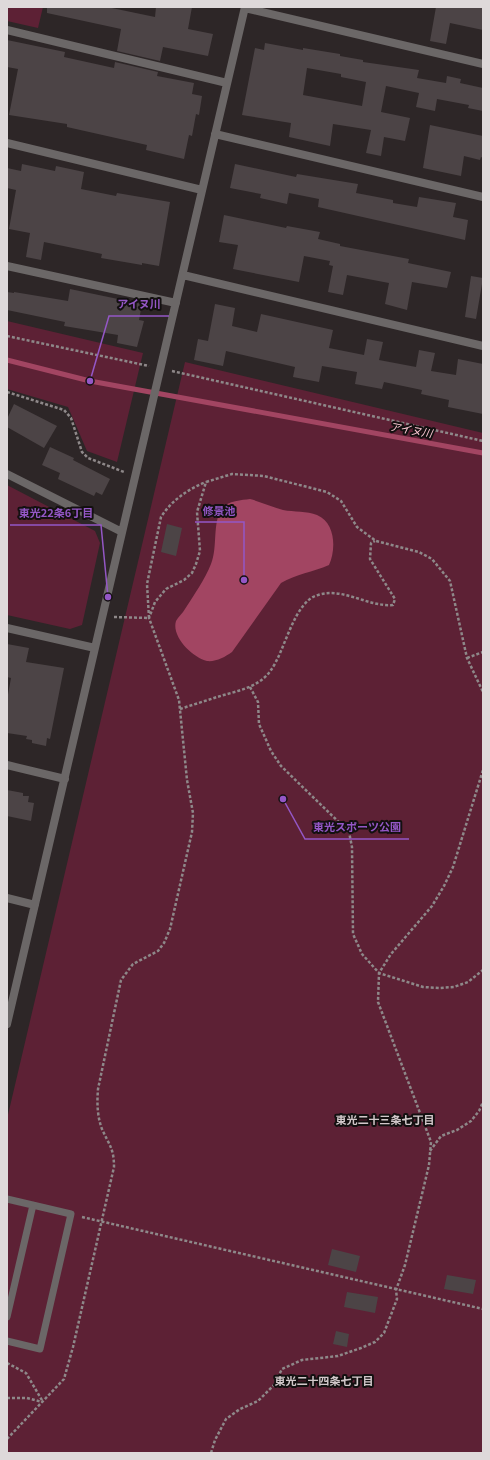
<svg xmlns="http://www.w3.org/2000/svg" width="490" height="1460" font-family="Georgia,'Noto Sans JP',serif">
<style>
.green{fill:#5d2135}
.water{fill:#a24562}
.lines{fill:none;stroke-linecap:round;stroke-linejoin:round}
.stream{stroke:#a24562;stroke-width:5}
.building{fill:#4c4446;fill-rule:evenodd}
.path{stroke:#8e8889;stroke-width:2.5;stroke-dasharray:3 2;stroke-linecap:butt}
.service{stroke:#6b6767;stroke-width:7}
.minor{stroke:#6b6767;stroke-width:8}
.labels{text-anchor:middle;stroke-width:4;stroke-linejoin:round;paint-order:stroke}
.water-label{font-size:11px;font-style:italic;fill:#ffcad6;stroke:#131010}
.neighbourhood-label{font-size:11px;font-weight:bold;fill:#d2c8ca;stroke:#131010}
.leader{fill:none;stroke:#9457c6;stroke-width:1.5}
.callout-dot{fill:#9457c6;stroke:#131010;stroke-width:1.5}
.callout-label{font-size:11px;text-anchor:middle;font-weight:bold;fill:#9457c6;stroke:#131010;stroke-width:4;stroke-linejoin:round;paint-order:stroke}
</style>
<rect width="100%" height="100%" fill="#2d2627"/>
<path class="green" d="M7,7H43L38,28L7,21Z
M7,321L143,353L117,462L87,451L68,407L7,389Z
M185,362L483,433V1453H7V1119Z
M7,485L95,531L100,543L82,625L70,629L7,615Z"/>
<path class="water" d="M250,499C261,502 272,507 283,510C294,512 307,511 317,515C336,523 336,550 329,565C313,572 296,574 281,583L232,652C225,657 216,662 207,661C193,658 171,637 176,621C178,617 183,613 185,609C194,595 205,579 211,564C218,547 212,523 222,508C228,501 242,500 250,499Z"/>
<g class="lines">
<path class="stream" d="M7,360L90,381L483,453"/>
</g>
<path class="building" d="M47,7H107L155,17L156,7H192L188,29L213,34L208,56L163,47L160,61L117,51L121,29L47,13Z
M436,7H483V30L450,23L446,44L430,41Z
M7,40L65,52L64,57L114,68L115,62L158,72L157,76L194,83L192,94L202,96L199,115L196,114L192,136L189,135L184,159L146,150L147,145L67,127V124L9,115L18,69L7,67Z
M265,43L303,50V48L340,54V56L363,60V62L419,70L417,78L446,83L447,76L461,79L460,83L483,88V111L468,108L469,105L437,99L435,111L416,107L419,93L386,86L381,112L410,118L405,141L384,137L381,156L366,153L371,130L333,124L330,146L289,137L291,123L242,115L255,48L264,50ZM307,68L341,74V77L366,82L362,106L303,95Z
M430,125L483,136V158L481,157L480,160L464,156L461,176L423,168Z
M22,164L55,171L56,166L84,172L81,189L116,196L117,193L170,202L159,266L142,263V265L101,258L102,254L44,242L41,260L26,257L30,233L9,229L16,190L7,188V168L21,171Z
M235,164L296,177L297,174L358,184L356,193L393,200V203L417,207L419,197L456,203L453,217L468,220L465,240L318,207L319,199L289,193L287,204L260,198L261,194L230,188Z
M224,215L286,228L287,226L320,232L318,239L340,244V246L409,259L408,263L451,272L447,288L412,282L407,310L385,304L389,283L347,275L343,295L328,292L333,266L329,265L330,261L304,256L299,282L233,269L238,245L219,242Z
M471,276L483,278L476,319L465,317Z
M70,289L142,304L139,320L144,321L137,347L117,343L118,335L64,326L65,322L7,310V292L14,293V292L68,301Z
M215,304L235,308L232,326L257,332L261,314L333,330L329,348L364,355L367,339L383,342L379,360L416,367L419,350L435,353L431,371L456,375L458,359L483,364V414L448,407L449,400L421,394L422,390L384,382L382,389L355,384L357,372L322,366L319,382L293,377L295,367L226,351L223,366L194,360L198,339L208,341Z
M14,404L57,426L44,448L7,427V419Z
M50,447L74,458L73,460L110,479L102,495L96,492L94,496L58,479L60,473L42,465Z
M167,524L182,528L176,556L161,552Z
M7,644L29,648L26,662L64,668L50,739L47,738L46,746L32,743V740L26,739L27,736L7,733V700L11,678L7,677Z
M7,790L23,793V796H29L28,802L34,803L31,821L7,816Z
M332,1249L360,1256L356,1272L328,1265Z
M447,1275L476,1280L473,1294L444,1289Z
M347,1292L378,1297L375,1313L344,1307Z
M336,1331L349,1334L347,1347L333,1344Z"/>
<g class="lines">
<path class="path" d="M7,336L149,366
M172,371L483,441
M7,392L64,410L71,418L82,452L88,458L124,472
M114,617L149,618L147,584L161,517C171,501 188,489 206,482
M467,658L483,652
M250,687L258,702L259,724L271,751L281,766L349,832L352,847L353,934L362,954L379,973L423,987L439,988L454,987L468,982L483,970
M180,709C192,705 205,701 217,697C236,691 259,688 271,670C285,651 294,601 318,595C344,587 367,607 393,605L395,599L370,559L371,543L375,541
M430,1151L441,1136L457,1130L471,1121L479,1111L483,1102
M82,1217L483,1309
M7,1363L26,1373L43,1402
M7,1398H27L42,1402
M7,1439L64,1379L73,1347L114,1167C114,1148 109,1145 102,1129C97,1116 97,1102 98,1089L121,980L133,964L158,951L164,943L170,929L192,832L193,813L187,780L179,700L149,618L155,602L166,589L184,580L192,573L196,564L200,551L197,512L206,482L232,474L264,476L327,492L341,501L357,527L376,541L419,552L432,559L450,581L467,658L483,692
M211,1453L215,1440L226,1419L240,1409L258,1401L274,1385L282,1369L302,1360L338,1356L361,1348L375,1342L384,1333L397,1299L396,1290L405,1265L429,1165L431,1142L378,1002L379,973L391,954L432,906L444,886L453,867L483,770"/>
<path class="service" d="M7,1199L71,1214L40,1349L7,1341
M7,1317L33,1205"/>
<path class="minor" d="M245,8L483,64
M7,30L227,83
M215,134L483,197
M7,143L202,190
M7,266L176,303
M183,275L483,346
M7,474L122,532
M7,628L95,648
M7,765L65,779
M7,898L35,905
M7,1024L245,7"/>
</g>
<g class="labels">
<g class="water-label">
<text transform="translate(411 430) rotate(10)" y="4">アイヌ川</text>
</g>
<g class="neighbourhood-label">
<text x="385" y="1124">東光二十三条七丁目</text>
<text x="324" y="1385">東光二十四条七丁目</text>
</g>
</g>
<path class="leader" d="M90 381L109 316H169M244 580L244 522H195M108 597L101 525H10M283 799L305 839H409"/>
<g class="callout-dot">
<circle cx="90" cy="381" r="4"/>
<circle cx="244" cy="580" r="4"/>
<circle cx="108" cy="597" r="4"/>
<circle cx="283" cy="799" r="4"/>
</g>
<g class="callout-label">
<text x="139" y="308">アイヌ川</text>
<text x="219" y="515">修景池</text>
<text x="56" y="517">東光22条6丁目</text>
<text x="357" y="831">東光スポーツ公園</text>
</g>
<rect width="490" height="1460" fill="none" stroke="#ded9da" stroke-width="16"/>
</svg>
